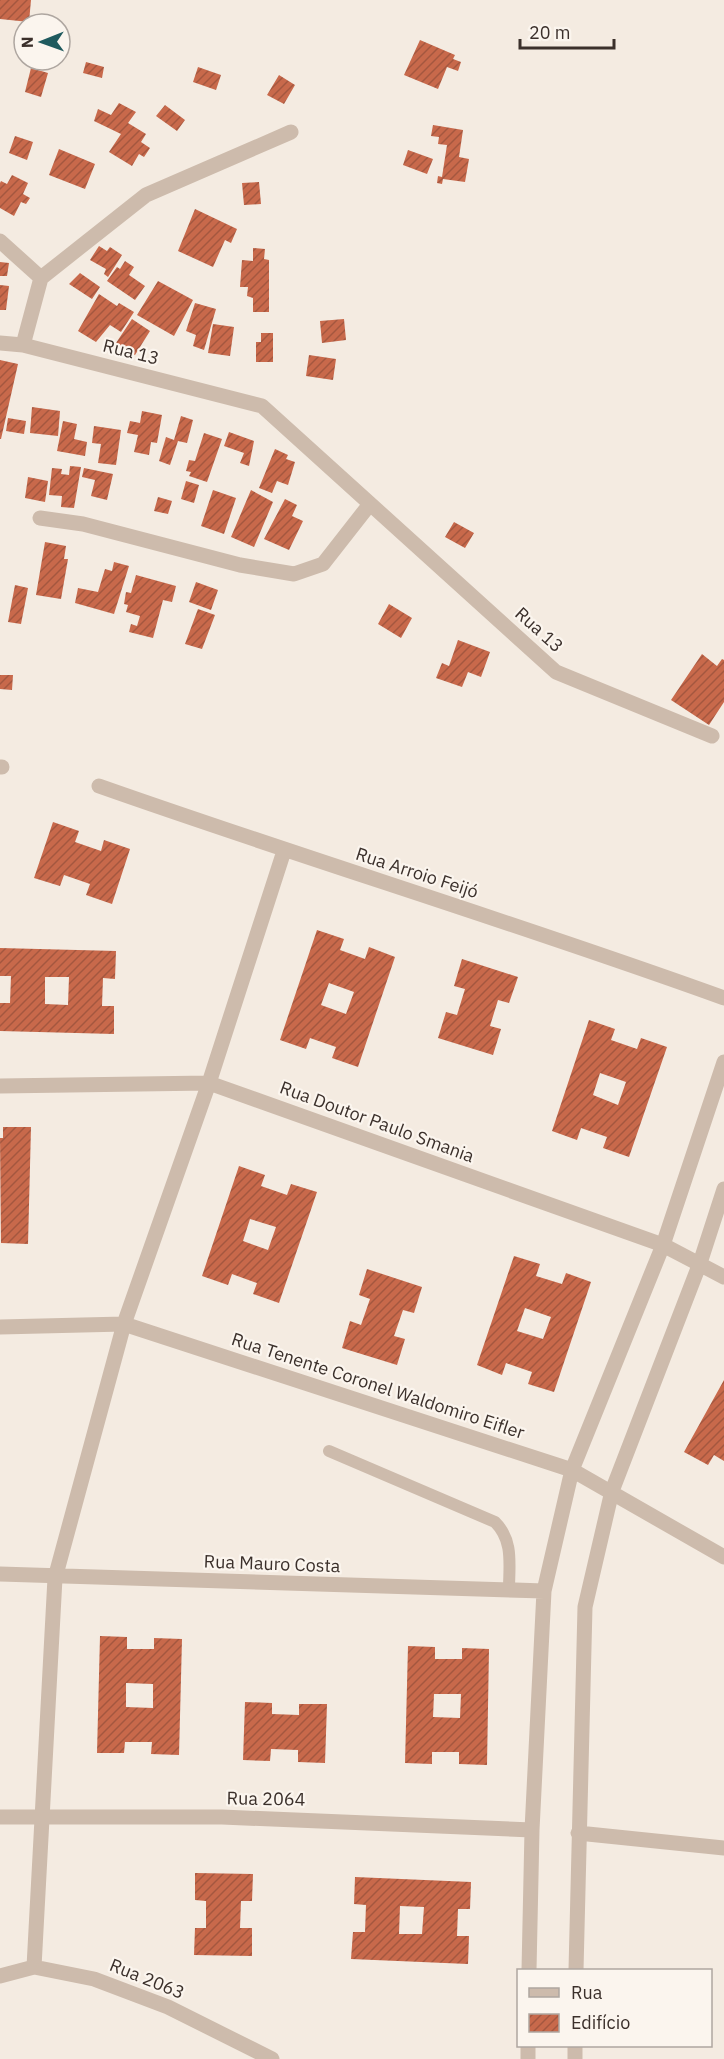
<svg xmlns="http://www.w3.org/2000/svg" width="724" height="2059" font-family="'IBM Plex Sans',sans-serif">
<style>
.building{fill:url(#building-hatch);fill-rule:evenodd}
.lines{fill:none;stroke-linecap:round;stroke-linejoin:round}
.lane{stroke:#cdbbac;stroke-width:12}
.street{stroke:#cdbbac;stroke-width:15}
.labels{text-anchor:middle;stroke-width:4.5;stroke-linejoin:round;paint-order:stroke}
.street-label{font-size:18px;fill:#3b302b;stroke:#fbf5ee}
</style>
<defs>
<pattern id="building-hatch" width="6" height="6" patternUnits="userSpaceOnUse" patternTransform="scale(1.5)"><rect width="6" height="6" fill="#c8694b"/><path d="M-1 1l2-2M0 6l6-6M5 7l2-2" fill="none" stroke="#a4573f"/></pattern>
</defs>
<rect width="100%" height="100%" fill="#f4ebe1"/>
<path class="building" d="M0,0H31L29,22L0,19Z
M420,40L455,55L453,59L461,62L458,71L447,67L438,89L404,75Z
M86,62L104,67L102,78L83,73Z
M198,67L221,75L216,90L193,82Z
M31,68L48,73L41,97L25,92Z
M279,75L295,85L284,104L267,95Z
M119,103L136,112L128,123L146,134L141,142L150,148L144,157L139,154L132,166L109,152L121,134L94,121L98,109L111,115Z
M165,105L185,120L177,131L156,116Z
M433,125L463,130L459,157L469,159L465,182L443,179L442,184L437,183L438,176L442,177L447,145L438,144L439,137L431,136Z
M15,136L33,142L27,160L9,153Z
M59,149L95,164L85,189L49,175Z
M408,150L433,159L427,174L403,165Z
M12,175L28,183L23,194L30,198L26,204L21,202L14,216L0,208V183L1,181L7,184Z
M259,182L261,204L244,205L242,183Z
M195,209L237,229L231,243L225,240L213,267L178,251Z
M99,246L107,251L110,247L122,255L108,277L104,274L106,269L90,260Z
M253,248L265,249L264,259L269,260V312H253V298L247,296L248,287H240L242,260L253,261Z
M125,261L134,267L129,275L145,286L135,300L107,281L117,267L120,269Z
M0,262L9,263L7,276H0Z
M80,273L100,287L92,299L69,284Z
M158,281L193,300L174,336L137,315Z
M0,285L9,286L6,310H0Z
M99,294L117,306L119,303L134,312L121,332L110,325L96,342L78,331Z
M195,303L216,309L204,350L193,346L196,335L186,331Z
M132,319L150,331L135,355L116,343Z
M344,319L346,340L322,343L320,321Z
M213,324L234,327L230,356L208,353Z
M261,333H273V362H256V342H261Z
M309,355L336,359L333,380L306,376Z
M0,360L18,364L1,439H0Z
M32,407L60,411L58,436L30,433Z
M142,411L162,415L157,443L151,442L149,455L134,452L138,435L127,433L130,421L140,423Z
M181,416L193,420L187,443L178,441L170,465L159,461L166,437L174,440Z
M8,418L26,421L24,434L6,431Z
M63,421L77,424L74,439L87,442L85,456L57,451Z
M94,426L121,430L116,465L98,463L101,444L92,443Z
M229,432L254,441L249,466L240,463L244,453L224,446Z
M204,433L222,439L207,482L189,476L191,472L186,471L189,460L195,461Z
M275,449L288,455L286,459L295,462L288,485L277,481L272,493L259,488Z
M70,466L81,467L74,508L61,507L62,496L49,495L52,468L62,469L61,474L69,475Z
M84,468L113,474L107,500L91,496L95,480L82,477Z
M28,477L48,481L45,502L25,498Z
M186,481L199,485L194,503L181,499Z
M213,490L236,498L224,534L201,526Z
M251,490L273,502L254,547L231,537Z
M158,497L172,501L168,514L154,511Z
M285,499L297,505L292,516L303,521L289,550L264,539Z
M454,522L474,533L465,548L445,537Z
M45,542L66,546L64,559H68L61,599L36,595Z
M114,562L129,566L114,614L75,603L78,588L98,592L105,569L112,571Z
M136,575L176,586L172,602L163,600L153,638L129,632L131,624L137,626L140,616L126,612L128,605L124,604L126,592L131,593Z
M196,582L218,590L211,610L189,602Z
M15,585L28,588L21,624L8,622Z
M389,604L412,618L401,638L378,624Z
M198,609L215,615L202,649L185,644Z
M458,640L490,652L481,677L468,672L462,687L436,678L442,663L449,666Z
M702,654L717,666L722,659L724,660V702L709,725L671,700Z
M0,675H13L12,690L0,689Z
M53,822L79,831L75,842L101,851L104,840L130,849L112,904L86,895L90,884L64,875L60,886L34,878Z
M317,930L344,939L340,950L365,959L369,947L395,957L358,1067L332,1058L336,1047L310,1038L306,1049L280,1040ZM329,983L354,992L346,1014L321,1005Z
M0,948L116,951L115,979L103,978L102,1006H114V1034L0,1031V1003H10L11,976H0ZM45,977H69L68,1005L45,1004Z
M462,959L518,977L509,1003L498,1000L490,1026L501,1029L493,1055L438,1038L446,1012L457,1015L465,989L454,986Z
M589,1020L615,1029L611,1040L637,1049L641,1038L667,1047L629,1157L603,1148L607,1137L581,1128L577,1140L552,1131ZM600,1073L626,1082L618,1105L593,1095Z
M3,1127H31L28,1244L1,1243L0,1138H3Z
M239,1166L265,1175L261,1186L287,1195L291,1184L317,1192L279,1303L253,1294L257,1283L232,1274L228,1285L202,1276ZM250,1219L276,1227L268,1250L243,1241Z
M514,1256L540,1264L536,1276L562,1284L566,1273L591,1282L554,1392L528,1384L532,1372L506,1363L502,1375L477,1365ZM525,1308L551,1317L543,1339L517,1331Z
M367,1269L422,1287L414,1313L403,1310L394,1336L405,1339L397,1365L342,1348L350,1321L361,1325L370,1299L359,1295Z
M724,1380V1461L714,1455L708,1465L684,1452Z
M100,1636L127,1637V1649H154V1638L182,1639L179,1755L151,1754L152,1742H125L124,1753H97ZM126,1683L153,1684V1708L126,1707Z
M408,1646L435,1647V1659H462V1648L489,1649L487,1765L459,1764V1752H432V1764L405,1763ZM434,1694H461L460,1718L433,1717Z
M245,1702L272,1703V1714L299,1715V1704H327L325,1763L298,1762V1750L271,1749L270,1761L243,1760Z
M195,1873L253,1874L252,1901H241L240,1928H252V1956L194,1955L195,1928H206V1901L195,1900Z
M355,1877L471,1882L470,1909H458L457,1936H469L468,1964L351,1959L353,1932H365L366,1905L354,1904ZM400,1906L424,1907L422,1934H399Z"/>
<g class="lines">
<path class="lane" d="M329,1451L495,1522C514,1541 509,1565 509,1590"/>
<path class="street" d="M0,241L41,278
M0,343L23,345L262,406L556,672L712,736
M23,345L41,278L146,195L291,132
M40,518L83,524L240,565L294,574L323,564L370,504
M0,767H2
M99,786C306,859 517,923 724,998
M0,1086L209,1083L663,1245L724,1277
M0,1327L124,1324L572,1470L724,1557
M0,1574L544,1591
M0,1817H222L532,1830
M578,1833L724,1848
M34,1967L55,1578L124,1324L209,1083L284,851
M529,1970L532,1830L544,1591L572,1470L663,1245L724,1062
M576,1970L585,1607L612,1491L700,1263L724,1189
M0,1976L34,1967L94,1979L168,2007L272,2059
M528,2059V2046
M575,2059V2046"/>
</g>
<g class="labels">
<g class="street-label">
<text transform="translate(131 352) rotate(14)" y="6">Rua 13</text>
<text transform="translate(539 630) rotate(42)" y="6">Rua 13</text>
<text transform="translate(417 873) rotate(18)" y="6">Rua Arroio Feijó</text>
<text transform="translate(377 1122) rotate(20)" y="6">Rua Doutor Paulo Smania</text>
<text transform="translate(378 1386) rotate(18)" y="6">Rua Tenente Coronel Waldomiro Eifler</text>
<text transform="translate(272 1564) rotate(2)" y="6">Rua Mauro Costa</text>
<text transform="translate(266 1799) rotate(1)" y="6">Rua 2064</text>
<text transform="translate(147 1979) rotate(22)" y="6">Rua 2063</text>
</g>
</g>
<rect x="517" y="1969" width="195" height="78" fill="#fbf5ee" stroke="#aea6a0" stroke-width="1.5"/>
<rect x="529" y="1988" width="30" height="9" fill="#cdbbac" stroke="#aea6a0" stroke-width="1.5"/>
<text x="571" y="1999" font-size="18" fill="#3b302b">Rua</text>
<rect x="529" y="2014" width="30" height="18" fill="url(#building-hatch)" stroke="#aea6a0" stroke-width="1.5"/>
<text x="571" y="2029" font-size="18" fill="#3b302b">Edifício</text>
<g transform="translate(42 42) rotate(269)"><circle r="28" fill="#fbf5ee" stroke="#aea6a0" stroke-width="1.5"/>
<path d="M0-4.5L10 22L0 15L-10 22Z" fill="#1f5a5e"/>
<text y="-9" font-size="16" font-weight="bold" text-anchor="middle" fill="#3b302b">N</text>
</g>
<path d="M520 39v9h94v-9" fill="none" stroke="#3b302b" stroke-width="3"/>
<text x="529" y="39" font-size="18" fill="#3b302b" stroke="#fbf5ee" stroke-width="4.5" paint-order="stroke">20 m</text>
</svg>
